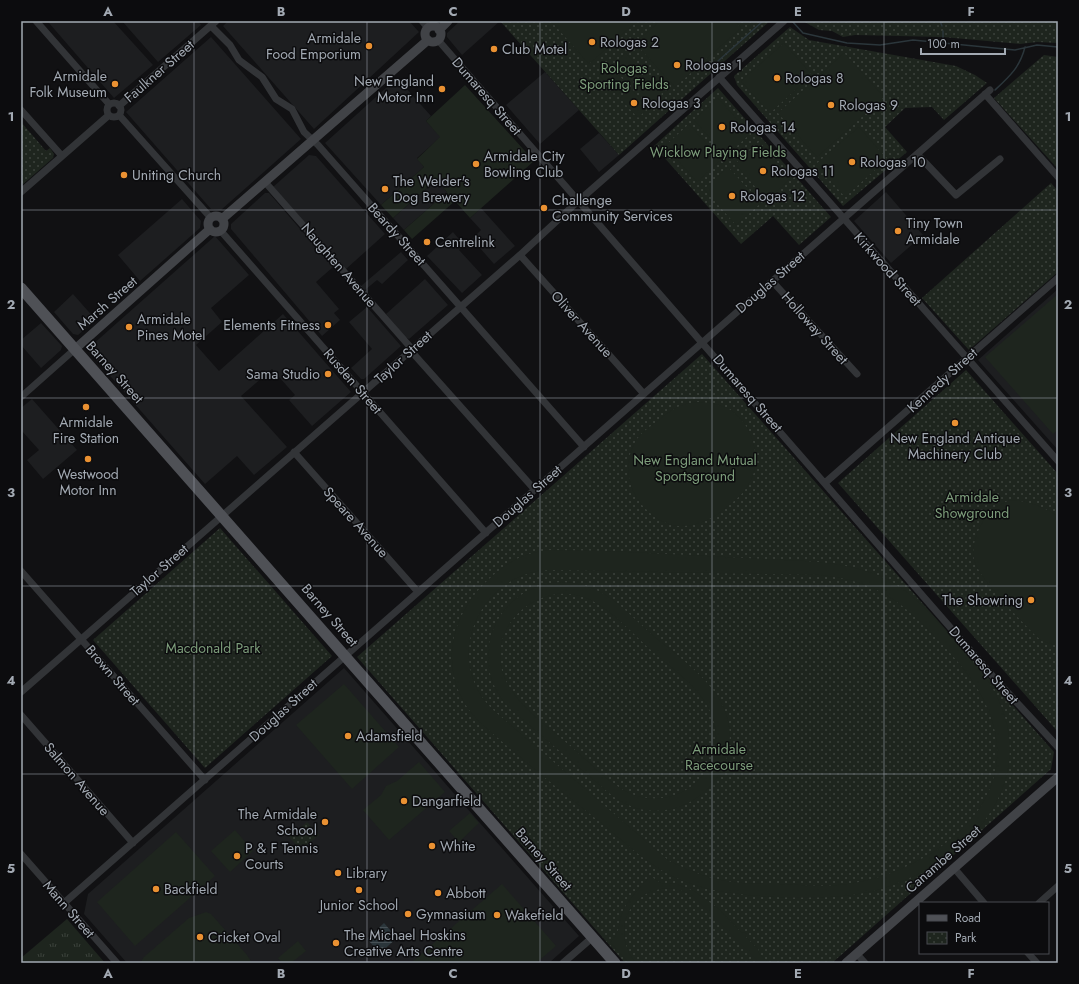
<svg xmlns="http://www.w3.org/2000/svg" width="1079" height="984" font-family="Jost,sans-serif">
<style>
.built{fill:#1d1e20}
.grass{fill:url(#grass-tufts)}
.park{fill:url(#park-dots)}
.pitch{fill:#1e251e;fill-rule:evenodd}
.water{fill:url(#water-rules)}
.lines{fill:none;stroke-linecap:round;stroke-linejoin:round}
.stream{stroke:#2b363b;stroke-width:1.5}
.street{stroke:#323437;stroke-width:7}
.secondary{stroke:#414347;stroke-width:9}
.primary{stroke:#4f5156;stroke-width:11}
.grid{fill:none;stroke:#a3aab3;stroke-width:1;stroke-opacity:0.55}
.poi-dot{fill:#ea9132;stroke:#0c0c0e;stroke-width:1.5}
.labels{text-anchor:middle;stroke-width:3;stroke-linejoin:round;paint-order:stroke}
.poi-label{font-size:14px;fill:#a3aab3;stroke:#0c0c0e;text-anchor:start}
.park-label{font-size:14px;fill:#7d9d7b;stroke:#0c0c0e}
.street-label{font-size:14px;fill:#a3aab3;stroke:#0c0c0e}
.neatline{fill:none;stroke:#a3aab3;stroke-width:1.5}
.grid-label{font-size:13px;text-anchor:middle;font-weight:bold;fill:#a3aab3}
</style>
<defs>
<pattern id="grass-tufts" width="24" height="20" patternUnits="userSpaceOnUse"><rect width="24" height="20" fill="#1e251e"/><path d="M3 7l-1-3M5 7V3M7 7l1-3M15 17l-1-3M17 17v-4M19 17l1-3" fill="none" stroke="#3c423c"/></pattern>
<pattern id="park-dots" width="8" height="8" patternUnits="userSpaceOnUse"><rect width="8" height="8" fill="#1e251e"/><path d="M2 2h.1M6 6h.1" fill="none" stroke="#3c423c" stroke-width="1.8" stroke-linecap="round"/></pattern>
<pattern id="water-rules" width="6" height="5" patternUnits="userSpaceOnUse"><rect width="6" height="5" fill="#2b363b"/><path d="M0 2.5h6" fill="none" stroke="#475055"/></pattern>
</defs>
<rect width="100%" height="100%" fill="#111113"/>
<path class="built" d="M51,21H113L153,65L114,98L49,23Z
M122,21H198L201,25L158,62Z
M228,21H409L419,32L314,129L223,26Z
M460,21H500L462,55L447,37V33Z
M211,37L301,139L221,210L211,209L126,112Z
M545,72L579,110L540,144L506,105Z
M397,78L431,116L426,121L441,137L417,158L424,167L381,205L325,143Z
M599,133L619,155L599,172L580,149Z
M309,155L316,156L385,234L346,269L273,187Z
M436,180L447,192L404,230L393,218Z
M886,192L923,235L891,263L854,221Z
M265,193H269L333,267L316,282L339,309L334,313L340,320L322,336L231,229V224Z
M182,199L201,221L200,228L140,281L118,255Z
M481,208L515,246L494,264L472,239L481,230L470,218Z
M453,232L464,245L459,250L482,275L462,293L427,256Z
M215,236L249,275L211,308L222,322L196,345L219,371L283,314L351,392L312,426L289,400L295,395L272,369L241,396L287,447L254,475L237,456L205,484L90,353L91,346Z
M401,252L408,260L382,284L377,280L365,290L361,286Z
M425,279L448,305L409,339L405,337L386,314Z
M1058,289V450L978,360Z
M73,294L96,320L78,335L73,334L54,312Z
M367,307L401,346L364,379H361L351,368L372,349L349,322Z
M41,323L62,346L61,350L41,368L21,345V340Z
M32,399L77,450L43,479L27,460L39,450L21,430V408Z
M344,668L579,936L549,963H127L84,914L88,894Z"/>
<path class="grass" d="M67,919L105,963H21V958Z"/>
<path class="park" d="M500,21H770L619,155Z
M803,21H1058V43L1037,42L1020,44L943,37L855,35L843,37L832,31L819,30Z
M790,27L809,40L956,66L975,75L987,83L944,120L932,107L905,108L885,127L907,152L843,206L737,85L734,76Z
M1044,55L1058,57V169L994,98Z
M718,88L831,217L799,245L773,216L741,244L654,146Z
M21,122L46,151L50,148L54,154L53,158L21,186Z
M1051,183L1058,191V272L969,350L922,298Z
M702,354L1054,752L1051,769L832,963H625L357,657Z
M966,370L1058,474V732L838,483Z
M220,528L332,656L205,768L93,640Z
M307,822L319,835L301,850L289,837Z"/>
<path class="pitch" d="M551,21H637L589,64Z
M660,21H735L741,28L675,87L635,43Z
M784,43L812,75L770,113L741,81Z
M626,53L643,72L632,82L615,62Z
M844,53L884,97L817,157L778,113Z
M610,66L628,85L617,95L599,75Z
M645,74L662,94L652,103L634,84Z
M465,85L534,161L470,218L455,201L412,239L404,230L447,192L436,180L393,218L381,205L424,167L417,159L440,137L426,121Z
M631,89L648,108L638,118L620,98Z
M718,98L750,134L726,156L694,120Z
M689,124L721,160L697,182L665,146Z
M859,127L887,159L845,197L816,164Z
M759,142L791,178L767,200L735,164Z
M728,167L761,203L736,225L704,189Z
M1058,294V430L1053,434L985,357Z
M698,402C708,402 718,404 727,408C752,421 763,458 750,482C744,494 733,502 723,510C711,520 694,527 678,526C666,525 655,518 647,510C627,492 622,462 637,439C643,431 651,426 658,421C670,410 681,403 698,402Z
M1008,501C1026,499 1043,507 1058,516V646L1042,641L1035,635C1021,620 977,577 974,559C972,548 975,537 980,527C986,514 995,506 1008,501Z
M550,550C615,550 680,555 745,558C787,561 833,559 872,573C908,585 932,616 956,642C972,661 989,678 999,701C1038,790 964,863 884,888C849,899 811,898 775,897C740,895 706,892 674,877C647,864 623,841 600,822C561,791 521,759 483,725C437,683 445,620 488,580C507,562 525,552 550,550ZM552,570L821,575C880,582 902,602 942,644C966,670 988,697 995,732C1012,812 927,869 859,882C833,888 806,885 779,884C757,884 734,884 712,878C697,874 683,867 669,861L492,709C440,657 482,570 552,570Z
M561,582C603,584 619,605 648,631C673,653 711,678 724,708C753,779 668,843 609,793L509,708C464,660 496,585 561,582ZM557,594C569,593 580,595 591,600C614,612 633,634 652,651C671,668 696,684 708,707C727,741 711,783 675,795C658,801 640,799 625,791C607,781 591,764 576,751C554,731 519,708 506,681C487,641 516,600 557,594Z
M344,684L399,747L352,789L296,725Z
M419,762L445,792L389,840L363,810L381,795L386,786L397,781Z
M470,813L479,823L459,842L449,831Z
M235,830L253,851L230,872L211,851Z
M176,832L215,876L135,946L97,902Z
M650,876L661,883L677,884L694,891L719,909L742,933L744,932L747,934L745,936L759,950L758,952L768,963H760L693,896C647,869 602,921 636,963H629L610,942C622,932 617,924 623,911C629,898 641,887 650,876Z
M502,884L556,946L536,963H413L412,962Z
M206,912L211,914L247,955L252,963H140L144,957L189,918Z
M298,941L306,951L291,963H282L278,958Z"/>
<path class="water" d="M384,923L397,938L380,953L367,939Z"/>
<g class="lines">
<path class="stream" d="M792,21L803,33L847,43L880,45L913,40L1015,50L1037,45L1058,47
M940,21L942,26
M943,31V43
M718,61L763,21
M995,90C1010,76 1020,67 1025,47"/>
<path class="street" d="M36,21L109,104
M422,21L428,28
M211,26L230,45L239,60L262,77L276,99L292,109L304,132L318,145L584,447
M438,40L997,681L1058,747
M719,77L1058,461
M985,94L1058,177
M107 110a7 7 0 1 1 14 0a7 7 0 1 1-14 0Z
M119,106L216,21
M21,110L62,156
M119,115L211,218
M917,154L956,195L1000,159
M265,182L412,349
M21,192L109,115
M220,230L486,533
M520,255L644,394
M772,281L857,374
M411,351L535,490
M21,397L75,349
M294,452L418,592
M826,482L1058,278
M21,571L205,780
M21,692L520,255L575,204L784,21
M21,715L133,843
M21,854L117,963
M954,868L984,903
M64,903L990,90
M1039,903L1058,886
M1028,953L1037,963
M857,954L865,963
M563,963L593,937"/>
<path class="secondary" d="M425 34a8 8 0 1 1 16 0a8 8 0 1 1-16 0Z
M439,30L448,21
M208 224a8 8 0 1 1 16 0a8 8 0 1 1-16 0Z
M222,219L428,40
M75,349L210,229
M846,963L1058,777"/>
<path class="primary" d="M21,288L615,963"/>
</g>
<path class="grid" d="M194,21V963M367,21V963M540,21V963M712,21V963M884,21V963M21,210H1058M21,398H1058M21,586H1058M21,774H1058"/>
<g class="poi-dot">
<circle cx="592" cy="42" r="4"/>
<circle cx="369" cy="46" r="4"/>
<circle cx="494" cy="49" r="4"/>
<circle cx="677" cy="65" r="4"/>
<circle cx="777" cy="78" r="4"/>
<circle cx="115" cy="84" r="4"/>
<circle cx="442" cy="89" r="4"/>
<circle cx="634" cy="103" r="4"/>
<circle cx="831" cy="105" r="4"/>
<circle cx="722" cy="127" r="4"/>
<circle cx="852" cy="162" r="4"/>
<circle cx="476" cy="164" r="4"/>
<circle cx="763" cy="171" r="4"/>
<circle cx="124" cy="175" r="4"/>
<circle cx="385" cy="189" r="4"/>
<circle cx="732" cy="196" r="4"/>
<circle cx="544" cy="208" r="4"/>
<circle cx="898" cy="231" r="4"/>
<circle cx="427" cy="242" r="4"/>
<circle cx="328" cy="325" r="4"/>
<circle cx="129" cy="327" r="4"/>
<circle cx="328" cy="374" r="4"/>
<circle cx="86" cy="407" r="4"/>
<circle cx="955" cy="423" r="4"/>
<circle cx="88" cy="459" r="4"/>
<circle cx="1031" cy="600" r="4"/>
<circle cx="348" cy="736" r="4"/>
<circle cx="404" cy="801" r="4"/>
<circle cx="325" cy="822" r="4"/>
<circle cx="432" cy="846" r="4"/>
<circle cx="237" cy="856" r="4"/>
<circle cx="338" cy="873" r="4"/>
<circle cx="156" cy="889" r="4"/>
<circle cx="359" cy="890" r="4"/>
<circle cx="438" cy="893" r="4"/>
<circle cx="408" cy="914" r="4"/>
<circle cx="497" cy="915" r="4"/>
<circle cx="200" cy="937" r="4"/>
<circle cx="336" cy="943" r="4"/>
</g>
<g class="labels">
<g class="poi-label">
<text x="361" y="43" text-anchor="end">Armidale<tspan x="361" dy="16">Food Emporium</tspan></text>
<text x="600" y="47">Rologas 2</text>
<text x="502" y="54">Club Motel</text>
<text x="685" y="70">Rologas 1</text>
<text x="107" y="81" text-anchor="end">Armidale<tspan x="107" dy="16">Folk Museum</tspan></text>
<text x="785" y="83">Rologas 8</text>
<text x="434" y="86" text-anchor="end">New England<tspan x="434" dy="16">Motor Inn</tspan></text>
<text x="642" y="108">Rologas 3</text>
<text x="839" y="110">Rologas 9</text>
<text x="730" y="132">Rologas 14</text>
<text x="484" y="161">Armidale City<tspan x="484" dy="16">Bowling Club</tspan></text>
<text x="860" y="167">Rologas 10</text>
<text x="771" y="176">Rologas 11</text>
<text x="132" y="180">Uniting Church</text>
<text x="393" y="186">The Welder's<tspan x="393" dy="16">Dog Brewery</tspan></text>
<text x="740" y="201">Rologas 12</text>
<text x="552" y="205">Challenge<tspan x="552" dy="16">Community Services</tspan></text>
<text x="906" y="228">Tiny Town<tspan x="906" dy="16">Armidale</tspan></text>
<text x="435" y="247">Centrelink</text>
<text x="137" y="324">Armidale<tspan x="137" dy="16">Pines Motel</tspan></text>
<text x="320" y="330" text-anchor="end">Elements Fitness</text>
<text x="320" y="379" text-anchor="end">Sama Studio</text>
<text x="86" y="427" text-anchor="middle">Armidale<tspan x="86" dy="16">Fire Station</tspan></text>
<text x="955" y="443" text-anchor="middle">New England Antique<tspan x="955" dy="16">Machinery Club</tspan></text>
<text x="88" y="479" text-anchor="middle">Westwood<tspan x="88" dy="16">Motor Inn</tspan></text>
<text x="1023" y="605" text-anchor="end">The Showring</text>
<text x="356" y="741">Adamsfield</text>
<text x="412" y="806">Dangarfield</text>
<text x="317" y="819" text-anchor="end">The Armidale<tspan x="317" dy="16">School</tspan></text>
<text x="440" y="851">White</text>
<text x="245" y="853">P &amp; F Tennis<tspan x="245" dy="16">Courts</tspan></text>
<text x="346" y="878">Library</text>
<text x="164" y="894">Backfield</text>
<text x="446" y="898">Abbott</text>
<text x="359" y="910" text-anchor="middle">Junior School</text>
<text x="416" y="919">Gymnasium</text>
<text x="505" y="920">Wakefield</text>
<text x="344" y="940">The Michael Hoskins<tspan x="344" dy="16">Creative Arts Centre</tspan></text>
<text x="208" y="942">Cricket Oval</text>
</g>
<g class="park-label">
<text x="624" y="73">Rologas<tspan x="624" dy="16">Sporting Fields</tspan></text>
<text x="718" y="157">Wicklow Playing Fields</text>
<text x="695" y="465">New England Mutual<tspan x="695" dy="16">Sportsground</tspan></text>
<text x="972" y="502">Armidale<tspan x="972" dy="16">Showground</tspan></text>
<text x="213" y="653">Macdonald Park</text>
<text x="719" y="754">Armidale<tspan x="719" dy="16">Racecourse</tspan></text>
</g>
<g class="street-label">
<text transform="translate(159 71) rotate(-41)" y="5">Faulkner Street</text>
<text transform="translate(487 96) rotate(49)" y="5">Dumaresq Street</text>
<text transform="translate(397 234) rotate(48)" y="5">Beardy Street</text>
<text transform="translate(339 265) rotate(49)" y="5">Naughten Avenue</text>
<text transform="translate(888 269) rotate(48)" y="5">Kirkwood Street</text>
<text transform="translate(770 282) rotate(-41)" y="5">Douglas Street</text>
<text transform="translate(107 303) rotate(-41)" y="5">Marsh Street</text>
<text transform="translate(582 324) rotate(48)" y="5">Oliver Avenue</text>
<text transform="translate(815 328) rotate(48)" y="5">Holloway Street</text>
<text transform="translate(403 357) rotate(-42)" y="5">Taylor Street</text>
<text transform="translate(115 372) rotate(48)" y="5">Barney Street</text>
<text transform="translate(942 380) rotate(-42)" y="5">Kennedy Street</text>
<text transform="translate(353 381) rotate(49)" y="5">Rusden Street</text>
<text transform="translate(748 393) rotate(49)" y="5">Dumaresq Street</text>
<text transform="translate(527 496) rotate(-41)" y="5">Douglas Street</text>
<text transform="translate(356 522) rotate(48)" y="5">Speare Avenue</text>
<text transform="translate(159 570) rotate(-41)" y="5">Taylor Street</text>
<text transform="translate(330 615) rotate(49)" y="5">Barney Street</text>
<text transform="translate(984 665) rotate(49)" y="5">Dumaresq Street</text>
<text transform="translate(113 675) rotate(49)" y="5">Brown Street</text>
<text transform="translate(283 710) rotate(-42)" y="5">Douglas Street</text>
<text transform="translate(77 779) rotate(49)" y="5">Salmon Avenue</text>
<text transform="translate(544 859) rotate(49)" y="5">Barney Street</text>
<text transform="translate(943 859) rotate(-41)" y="5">Canambe Street</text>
<text transform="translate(69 909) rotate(49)" y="5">Mann Street</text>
</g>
</g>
<rect width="1079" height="984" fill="none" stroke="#0c0c0e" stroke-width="44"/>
<rect x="919" y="902" width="130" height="52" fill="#0c0c0e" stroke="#484b50"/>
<rect x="927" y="915" width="20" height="6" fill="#4f5156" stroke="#484b50"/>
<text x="955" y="922" font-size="12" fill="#a3aab3">Road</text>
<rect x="927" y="932" width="20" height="12" fill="url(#park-dots)" stroke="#484b50"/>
<text x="955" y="942" font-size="12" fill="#a3aab3">Park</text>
<path d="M921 48v6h84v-6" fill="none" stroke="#a3aab3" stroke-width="2"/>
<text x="927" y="48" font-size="12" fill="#a3aab3" stroke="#0c0c0e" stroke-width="3" paint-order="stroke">100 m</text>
<rect x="22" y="22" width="1035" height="940" class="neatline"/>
<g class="grid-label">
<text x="108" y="16">A</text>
<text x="281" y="16">B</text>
<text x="453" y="16">C</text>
<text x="626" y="16">D</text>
<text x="798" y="16">E</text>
<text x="971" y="16">F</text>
<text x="11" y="121">1</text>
<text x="1068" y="121">1</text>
<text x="11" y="309">2</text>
<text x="1068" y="309">2</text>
<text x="11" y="497">3</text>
<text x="1068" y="497">3</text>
<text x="11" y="685">4</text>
<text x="1068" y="685">4</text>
<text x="11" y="873">5</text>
<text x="1068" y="873">5</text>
<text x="108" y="978">A</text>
<text x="281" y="978">B</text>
<text x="453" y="978">C</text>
<text x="626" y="978">D</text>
<text x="798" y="978">E</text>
<text x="971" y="978">F</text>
</g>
</svg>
